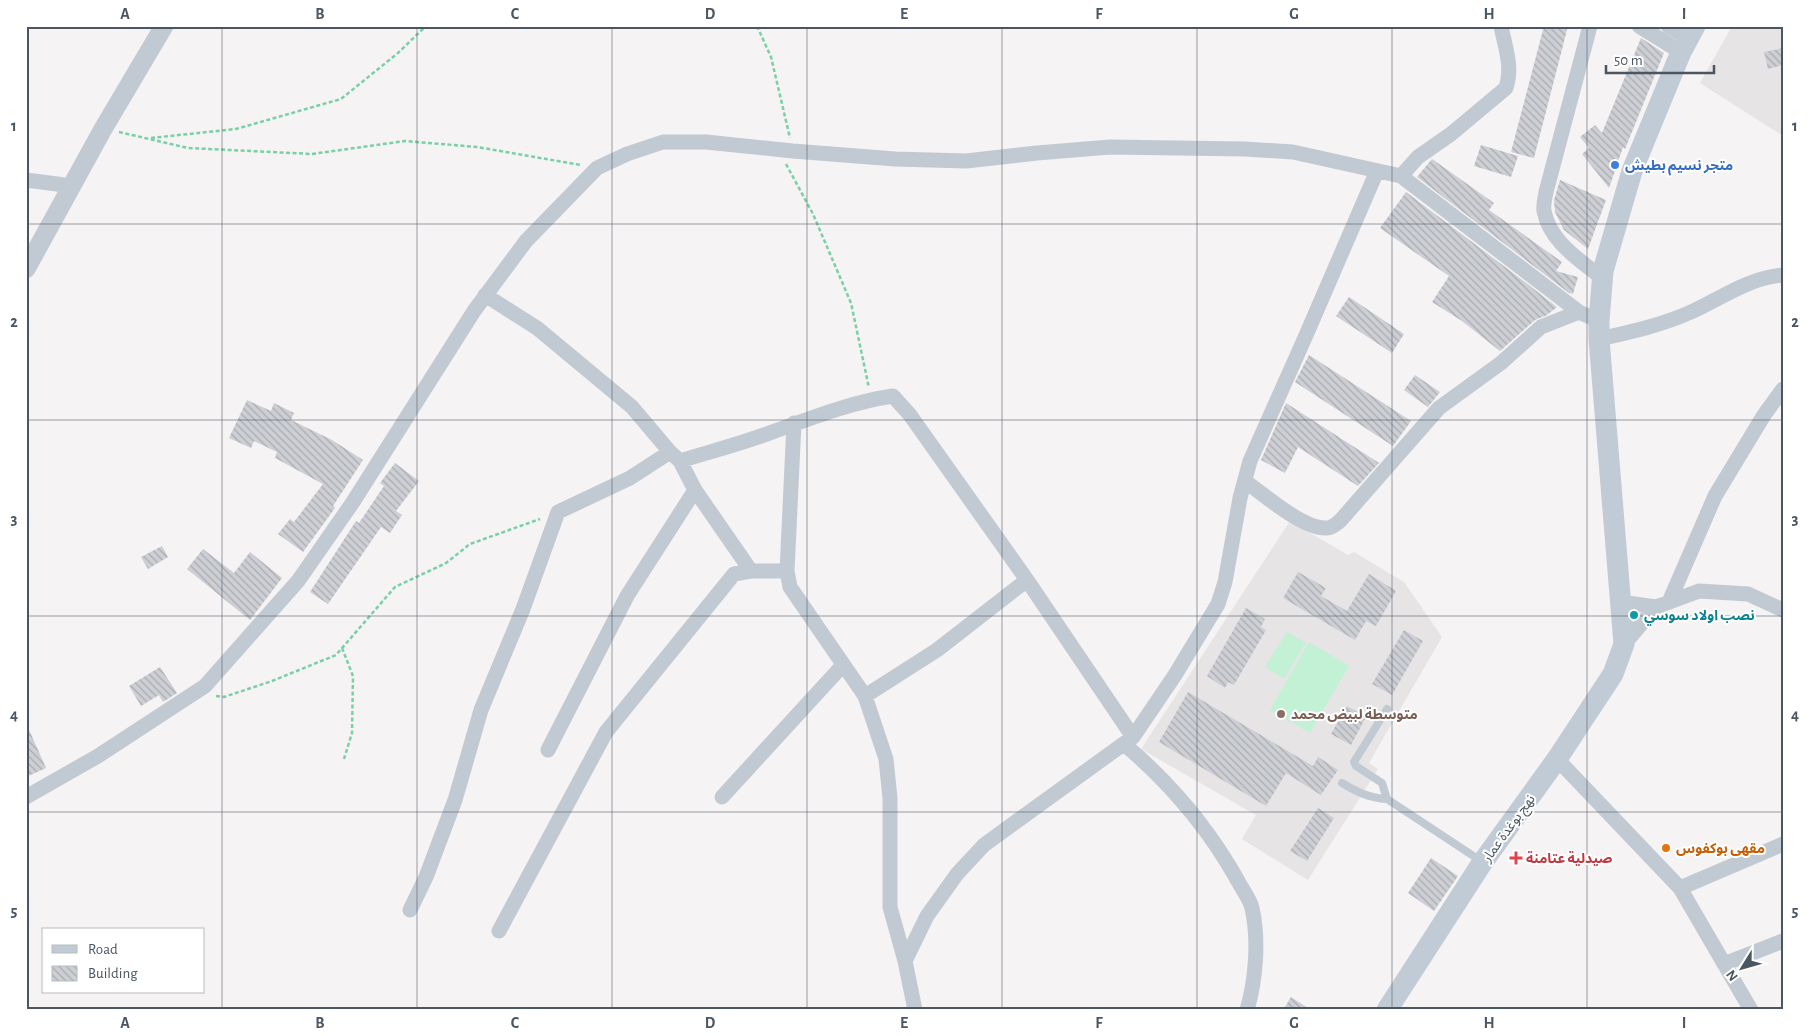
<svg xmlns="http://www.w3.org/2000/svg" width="1809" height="1036" font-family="'Alegreya Sans','Noto Sans Arabic',sans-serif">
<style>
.education{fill:#e6e4e5}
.garden{fill:#c3f1d5}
.building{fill:url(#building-back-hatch)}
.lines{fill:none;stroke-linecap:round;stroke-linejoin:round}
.path{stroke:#7ad0a6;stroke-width:2.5;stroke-dasharray:4 2.5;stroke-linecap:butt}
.service{stroke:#c1cad2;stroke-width:8}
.minor{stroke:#c1cad2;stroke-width:15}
.tertiary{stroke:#c1cad2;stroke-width:19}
.secondary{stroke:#c1cbd6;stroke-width:21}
.grid{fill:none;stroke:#4a5661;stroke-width:1;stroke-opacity:0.55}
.shop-dot{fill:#3f7fe0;stroke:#fff;stroke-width:2}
.culture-dot{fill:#0f9aa8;stroke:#fff;stroke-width:2}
.education-dot{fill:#8d6e63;stroke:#fff;stroke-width:2}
.food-dot{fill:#e8710a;stroke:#fff;stroke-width:2}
.health-dot{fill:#e0444e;stroke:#fff;stroke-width:2}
.labels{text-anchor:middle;stroke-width:4;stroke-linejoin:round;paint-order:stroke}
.shop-label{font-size:14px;font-weight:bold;fill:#366cbe;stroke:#fff;text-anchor:start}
.culture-label{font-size:14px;font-weight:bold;fill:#0d838f;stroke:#fff;text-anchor:start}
.education-label{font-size:14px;font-weight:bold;fill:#785e54;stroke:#fff;text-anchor:start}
.street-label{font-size:14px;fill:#4a5661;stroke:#fff}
.food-label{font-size:14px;font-weight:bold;fill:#c56008;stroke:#fff;text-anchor:start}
.health-label{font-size:14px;font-weight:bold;fill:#be3a42;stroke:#fff;text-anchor:start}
.neatline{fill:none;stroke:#4a5661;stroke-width:2}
.grid-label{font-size:16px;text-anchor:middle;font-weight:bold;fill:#4a5661}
</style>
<defs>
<pattern id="building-back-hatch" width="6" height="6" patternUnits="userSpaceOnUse" patternTransform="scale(1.25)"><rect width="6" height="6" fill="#cdcfd5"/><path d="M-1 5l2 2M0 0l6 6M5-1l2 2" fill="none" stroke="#a8abb0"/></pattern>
</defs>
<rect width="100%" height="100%" fill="#f5f3f3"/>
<path class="education" d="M1732,26H1783V136L1700,83Z
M1290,521L1348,555L1354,552L1404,582L1442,637L1369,763L1378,769L1308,880L1242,839L1256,815L1141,749Z"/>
<path class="garden" d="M1287,632L1306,643L1284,679L1265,667Z
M1309,642L1349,666L1310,733L1270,710Z"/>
<path class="building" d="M1544,26H1568L1534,158L1511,152Z
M1641,38L1664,53L1625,149L1623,147L1609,188L1582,154L1589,148L1580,137L1595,125L1602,133Z
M1783,48V65L1768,69L1764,52Z
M1481,145L1518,156L1511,177L1474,166Z
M1432,159L1494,203L1489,210L1562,262L1556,271L1578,277L1573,294L1569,293L1417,177Z
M1560,180L1606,200L1588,249L1564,230L1555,212L1554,200Z
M1406,192L1521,279L1557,307L1547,315L1535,320L1500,351L1462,321L1432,302L1449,276L1380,228Z
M1349,297L1404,334L1392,353L1336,316Z
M1309,355L1411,421L1393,446L1295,382Z
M1415,375L1440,392L1428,407L1404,390Z
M247,400L271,411L274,403L294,413L291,420L332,440L363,460L333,506L335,508L303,552L278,534L290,519L294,522L323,484L275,458L277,452L254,441L251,448L229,438Z
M1286,403L1379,463L1358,486L1298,447L1285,473L1261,460Z
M395,463L419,481L396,511L402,515L390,533L381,527L328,604L310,592L356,521L359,523L384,486L380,483Z
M162,546L168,557L148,569L141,557Z
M203,549L234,573L250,552L282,578L250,620L187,569Z
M1298,572L1326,588L1321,596L1347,611L1369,574L1396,591L1376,626L1366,621L1355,640L1283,598Z
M1246,608L1265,619L1261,627L1266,630L1234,685L1228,682L1225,688L1207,676Z
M1404,630L1423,641L1392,695L1372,684Z
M160,667L177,693L163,702L159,695L141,706L129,686Z
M1188,692L1313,766L1318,757L1338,770L1321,795L1286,773L1266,806L1159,742Z
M1347,706L1366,717L1351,745L1331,734Z
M26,723L46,768L26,777Z
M1318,808L1334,818L1307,861L1290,851Z
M1431,858L1458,876L1434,911L1408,893Z
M1291,997L1311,1010H1283Z"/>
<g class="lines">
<path class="path" d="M757,26L771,57L790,138
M119,132L188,148L312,154L405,141L477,147L581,165
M151,138L236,129L341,99L398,53L426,26
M786,164L813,214L851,303L869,388
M342,648L353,676L352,733L344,759
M216,696L224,697L272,681L336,655L395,587L446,563L470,544L540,519"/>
<path class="service" d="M1342,783C1357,792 1369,798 1387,799L1481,861
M1387,799L1382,783L1356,766L1354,762L1387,709"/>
<path class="minor" d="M1590,26L1546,192C1545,198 1543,205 1544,211C1550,242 1580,260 1602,278
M1639,26L1681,52
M1668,26L1688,38
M1401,176L1579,312
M26,180L72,186
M485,295L537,328L632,407L670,452
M1599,339C1631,332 1662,325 1691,312C1722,298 1748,278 1783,275
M794,423L787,571L790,587L865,696L886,759L890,798V907L905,961L915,1010
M680,461C712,451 744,443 775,431C814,417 852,402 893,396L910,415L1027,580L1133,737
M1245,481C1263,494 1304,530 1327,528C1332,528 1336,524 1340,521L1439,408L1501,363L1541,327L1579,312L1599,321
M1620,602L1656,607L1699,591L1748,594L1783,610
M1669,602L1715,496L1764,415L1783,389
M1624,644L1656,607
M865,696L937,650L1027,580
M1124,744C1169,782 1209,829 1238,881C1242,889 1250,899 1252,908C1259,940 1256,979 1247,1010
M548,750L627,596L695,490L751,571
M1557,759L1680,888L1751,1010
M26,797L98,756L205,686L298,581L353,502L474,311L526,241L597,168L627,154L663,142H706L793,151L895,159L966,161L1037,153L1110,147L1245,149L1293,152L1401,176L1418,157L1451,134L1506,88C1513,67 1505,47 1501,26
M722,797L843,665
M1680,888L1783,844
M410,910L426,877L455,800L481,710L523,609L558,512L630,478L670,452L680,461L695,490
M499,931L606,732L734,574L751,571H787
M905,961L927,916L957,874L984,845L1133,737L1175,675L1218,604L1225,582L1240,498L1250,461L1307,333L1377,171
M1724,964L1783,941"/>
<path class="tertiary" d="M26,269L103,129L164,26"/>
<path class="secondary" d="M1387,1010L1482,863L1557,759L1613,674L1624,644L1599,339V321L1603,271L1632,171L1681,52L1695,26"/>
</g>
<path class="grid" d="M222,26V1010M417,26V1010M612,26V1010M807,26V1010M1002,26V1010M1197,26V1010M1392,26V1010M1587,26V1010M26,224H1783M26,420H1783M26,616H1783M26,812H1783"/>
<circle class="shop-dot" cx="1615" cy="165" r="5"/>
<circle class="culture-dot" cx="1634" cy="615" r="5"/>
<circle class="education-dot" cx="1281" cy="714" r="5"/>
<circle class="food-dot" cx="1666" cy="848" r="5"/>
<path class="health-dot" d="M1513.5 850.5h5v5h5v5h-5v5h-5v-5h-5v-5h5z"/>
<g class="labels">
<g class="shop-label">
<text x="1625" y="170">متجر نسيم بطيش</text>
</g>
<g class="culture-label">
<text x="1644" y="620">نصب اولاد سوسي</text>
</g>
<g class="education-label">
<text x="1291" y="719">متوسطة لبيض محمد</text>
</g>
<g class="street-label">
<text transform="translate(1508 828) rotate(-54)" y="5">نهج بوغدة عمار</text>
</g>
<g class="food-label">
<text x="1676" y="853">مقهى بوكفوس</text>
</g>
<g class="health-label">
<text x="1526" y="863">صيدلية عتامنة</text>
</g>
</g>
<rect width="1809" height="1036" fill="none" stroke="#ffffff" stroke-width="55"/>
<rect x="42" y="928" width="162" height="65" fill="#ffffff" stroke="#b7bbc0"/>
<rect x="52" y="945" width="25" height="8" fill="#c1cbd6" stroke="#b7bbc0"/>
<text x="88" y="954" font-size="15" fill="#4a5661">Road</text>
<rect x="52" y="966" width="25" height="15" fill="url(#building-back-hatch)" stroke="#b7bbc0"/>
<text x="88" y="978" font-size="15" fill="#4a5661">Building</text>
<g transform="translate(1742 968) rotate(233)" stroke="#ffffff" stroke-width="4" paint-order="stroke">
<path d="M0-4L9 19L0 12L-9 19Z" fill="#4a5661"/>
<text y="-8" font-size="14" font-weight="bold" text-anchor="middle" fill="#4a5661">N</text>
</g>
<path d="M1606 65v8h108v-8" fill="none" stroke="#4a5661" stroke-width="2.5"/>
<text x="1614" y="65" font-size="15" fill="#4a5661" stroke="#ffffff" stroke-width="4" paint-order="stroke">50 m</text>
<rect x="28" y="28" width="1754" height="980" class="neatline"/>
<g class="grid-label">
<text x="125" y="19">A</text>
<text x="320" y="19">B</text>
<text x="515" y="19">C</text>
<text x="710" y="19">D</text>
<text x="904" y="19">E</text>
<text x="1099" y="19">F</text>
<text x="1294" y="19">G</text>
<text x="1489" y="19">H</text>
<text x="1684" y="19">I</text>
<text x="14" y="131">1</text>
<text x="1795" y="131">1</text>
<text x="14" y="327">2</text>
<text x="1795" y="327">2</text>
<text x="14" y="524">3</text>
<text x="1795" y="524">3</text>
<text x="14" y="720">4</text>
<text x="1795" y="720">4</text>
<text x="14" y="916">5</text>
<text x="1795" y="916">5</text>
<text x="125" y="1028">A</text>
<text x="320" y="1028">B</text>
<text x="515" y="1028">C</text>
<text x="710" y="1028">D</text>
<text x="904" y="1028">E</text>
<text x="1099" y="1028">F</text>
<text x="1294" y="1028">G</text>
<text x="1489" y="1028">H</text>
<text x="1684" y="1028">I</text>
</g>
</svg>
